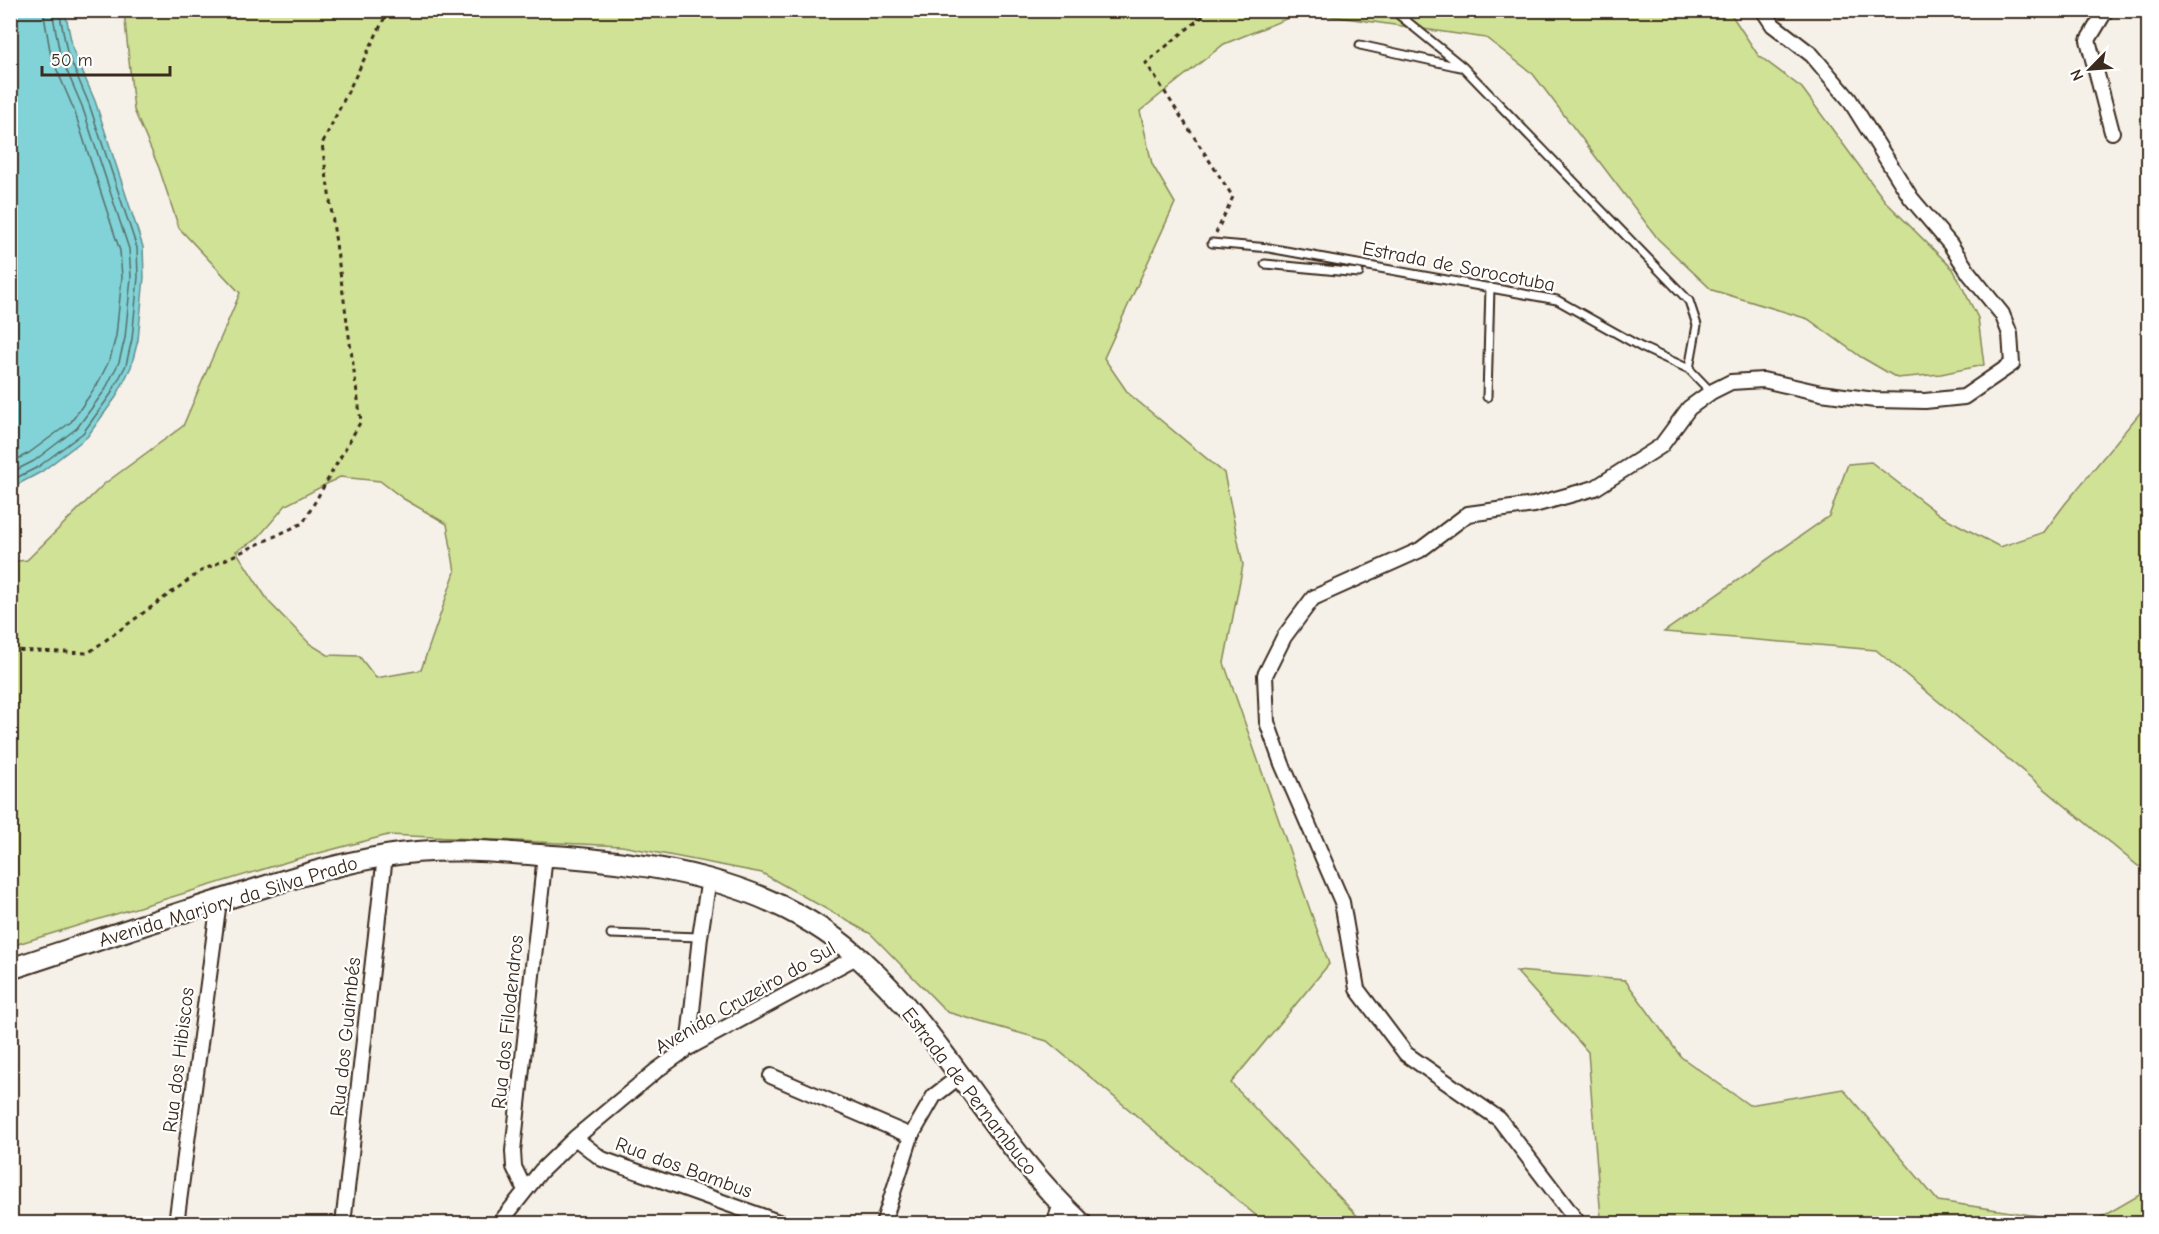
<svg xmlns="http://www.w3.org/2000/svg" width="2159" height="1234" font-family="'Comic Neue',sans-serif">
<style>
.green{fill:#d0e296;stroke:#86865a;stroke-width:1.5;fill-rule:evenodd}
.water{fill:#81d3d8;stroke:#658f8e;stroke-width:1.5}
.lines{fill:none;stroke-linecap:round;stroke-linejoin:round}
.shore{stroke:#576e68;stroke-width:1.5}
.service-casing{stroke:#3b2a1e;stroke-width:11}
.minor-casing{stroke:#3b2a1e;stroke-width:18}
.secondary-casing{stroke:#3b2a1e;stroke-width:24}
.path{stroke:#3b2a1e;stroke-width:3;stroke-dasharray:4.5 4.5;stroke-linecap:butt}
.service{stroke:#fff;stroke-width:7}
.minor{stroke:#fff;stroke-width:14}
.secondary{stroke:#fff;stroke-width:20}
.labels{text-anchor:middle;stroke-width:4.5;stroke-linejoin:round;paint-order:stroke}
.street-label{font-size:20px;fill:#3b2a1e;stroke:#fff}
</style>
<rect width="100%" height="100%" fill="#f6f1e8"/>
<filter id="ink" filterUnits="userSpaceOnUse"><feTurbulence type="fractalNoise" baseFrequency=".0167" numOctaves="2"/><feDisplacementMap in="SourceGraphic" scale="12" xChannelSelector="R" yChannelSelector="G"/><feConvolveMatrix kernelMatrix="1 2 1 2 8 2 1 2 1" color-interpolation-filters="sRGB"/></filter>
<g filter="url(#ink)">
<path class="green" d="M124,11H1729L1758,55L1802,88L1885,201L1953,269L1978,318L1984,365L1941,374L1897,378L1861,357L1808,319L1712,290L1658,239L1533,74L1486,38L1303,12L1224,44L1140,111L1152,164L1175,203L1104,358L1128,393L1224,473L1243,565L1224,663L1329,964L1231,1083L1364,1223H1265L1047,1041L947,1012L871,934L762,873L622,846L388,835L300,858L11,946L10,562L27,560L104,484L183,426L240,293L179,228L159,168L134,110ZM340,477L380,481L404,499L447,524L455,572L421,670L376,678L359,656L328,655L310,644L269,602L236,551L256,540L286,505Z
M2148,403V867L2138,866L1876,650L1664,632L1829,516L1848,464L1871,462L1940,515L2000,547L2044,532L2065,504Z
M1516,971L1625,980L1681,1057L1749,1105L1843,1089L1938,1201L2084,1223H1604L1601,1219L1588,1052Z
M2148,1190V1223H2091Z"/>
<path class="water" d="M11,10L65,11L73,50L95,101L143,247L144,277L138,340L131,367L116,397L87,437L41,472L11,488Z"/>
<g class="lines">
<path class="shore" d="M10,463L29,453L71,422L97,385L110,359L116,336L122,277L120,251L74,110L51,56L43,10
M10,473L34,461L77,428L105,390L119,362L125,338L131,277L129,249L82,106L60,55L52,10
M10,481L38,467L83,433L111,394L126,365L132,339L138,277L137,248L89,104L67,52L59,10"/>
<g class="service-casing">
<path id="service" d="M1393,10L1463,67L1689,301L1697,325L1689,369
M1360,45L1460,67
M1212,243L1269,248L1557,300L1641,347L1689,369L1711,392
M1265,264L1359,273
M1487,397L1490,287
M611,934L700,937"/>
</g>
<g class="minor-casing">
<path id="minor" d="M2106,10L2088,40L2112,132
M688,1048L700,937L709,878
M771,1076L911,1136
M575,1138L602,1159L784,1224
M525,1190L514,1167L513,1151L545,855
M176,1224L219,901
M343,1224L385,856
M499,1224L541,1171L575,1138L657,1070L688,1048L858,956
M883,1224L911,1136L934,1096L960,1076
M1054,1224L1061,1204
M1579,1224L1499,1119L1406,1054L1357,989L1342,902L1282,764L1267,722L1265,675L1284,637L1313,598L1420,550L1468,514L1534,505L1595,488L1661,446L1689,408L1711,392L1731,382L1763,380L1821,393L1875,400L1925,401L1964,397L2012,364L2010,334L2002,314L1969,273L1950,244L1911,198L1849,99L1812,55L1773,25L1763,10"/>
</g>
<g class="secondary-casing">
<path id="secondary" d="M10,969C87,944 164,917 241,894C289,879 336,864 385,856C437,847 488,851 540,855C654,863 770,878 859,958C946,1036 996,1145 1082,1224"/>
</g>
<path class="path" d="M1210,10L1146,63L1233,197L1216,233
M10,650L88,653L201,571L303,523L361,421L322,144L385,17"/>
<use href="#service" class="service"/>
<use href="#minor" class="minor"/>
<use href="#secondary" class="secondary"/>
</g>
</g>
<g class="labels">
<g class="street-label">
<text transform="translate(1459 266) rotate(11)" y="7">Estrada de Sorocotuba</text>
<text transform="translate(228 901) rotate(-17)" y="7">Avenida Marjory da Silva Prado</text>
<text transform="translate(745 997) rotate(-30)" y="7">Avenida Cruzeiro do Sul</text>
<text transform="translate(507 1022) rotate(-84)" y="7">Rua dos Filodendros</text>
<text transform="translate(345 1037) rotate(-84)" y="7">Rua dos Guaimbés</text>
<text transform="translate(178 1060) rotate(-83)" y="7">Rua dos Hibiscos</text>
<text transform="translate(970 1091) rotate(52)" y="7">Estrada de Pernambuco</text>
<text transform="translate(684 1167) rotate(20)" y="7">Rua dos Bambus</text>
</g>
</g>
<rect width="2159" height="1234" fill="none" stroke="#fff" stroke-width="36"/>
<rect x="18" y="18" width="2123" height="1198" fill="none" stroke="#3b2a1e" stroke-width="2" filter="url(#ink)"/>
<g transform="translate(2090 69) rotate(245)" stroke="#ffffff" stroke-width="4.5" paint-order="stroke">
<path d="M0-4.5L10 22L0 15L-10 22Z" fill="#3b2a1e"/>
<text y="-9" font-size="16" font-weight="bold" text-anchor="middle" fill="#3b2a1e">N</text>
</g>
<path d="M42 66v9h128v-9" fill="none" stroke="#3b2a1e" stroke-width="3"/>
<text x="51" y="66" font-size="18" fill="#3b2a1e" stroke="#ffffff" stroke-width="4.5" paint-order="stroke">50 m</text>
</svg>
